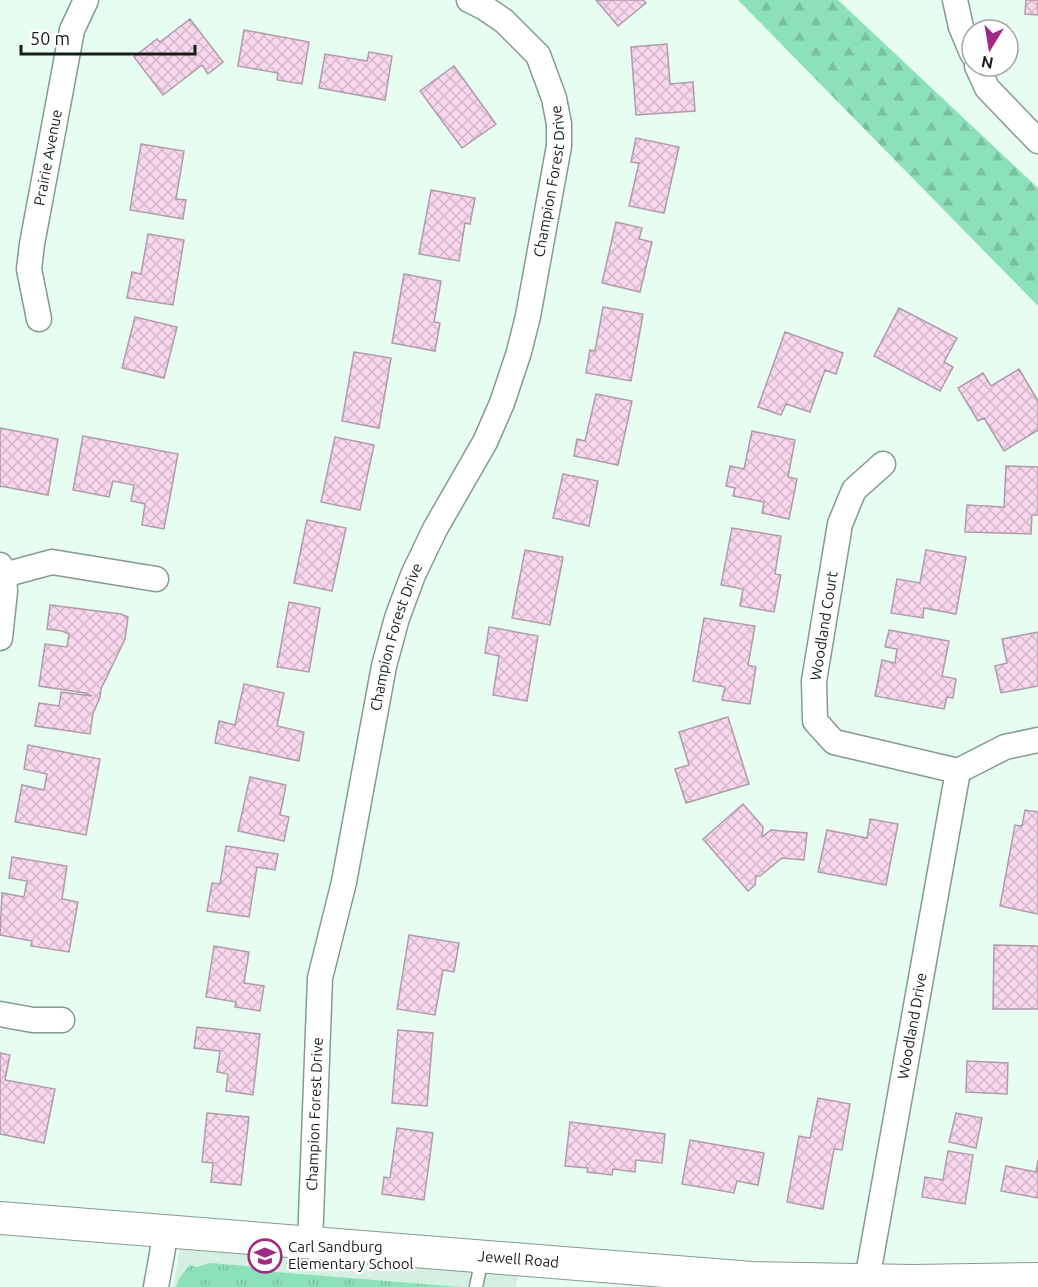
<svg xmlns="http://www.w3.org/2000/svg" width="1038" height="1287" font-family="Ubuntu,sans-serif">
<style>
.built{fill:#d3f0e1}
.grass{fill:url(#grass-tufts)}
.forest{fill:url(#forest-firs)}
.building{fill:url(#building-cross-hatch);stroke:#af9ca8;stroke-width:1.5}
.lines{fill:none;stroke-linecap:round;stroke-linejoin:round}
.service-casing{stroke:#869a90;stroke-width:15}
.minor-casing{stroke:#869a90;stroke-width:27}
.tertiary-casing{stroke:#869a90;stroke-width:34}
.service{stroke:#fff;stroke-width:12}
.minor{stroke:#fff;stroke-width:24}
.tertiary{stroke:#fff;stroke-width:32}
.labels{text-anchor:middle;stroke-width:4.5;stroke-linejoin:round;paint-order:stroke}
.street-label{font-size:15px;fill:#161e1a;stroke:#fff}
.poi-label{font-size:15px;fill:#161e1a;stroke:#fff;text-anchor:start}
</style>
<defs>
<pattern id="grass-tufts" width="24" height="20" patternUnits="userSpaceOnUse" patternTransform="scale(1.5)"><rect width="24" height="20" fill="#8ce0ba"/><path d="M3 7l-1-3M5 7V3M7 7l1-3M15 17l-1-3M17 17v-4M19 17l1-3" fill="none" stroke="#78c09f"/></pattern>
<pattern id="forest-firs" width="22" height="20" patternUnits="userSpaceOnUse" patternTransform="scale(1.5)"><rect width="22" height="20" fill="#8ce0ba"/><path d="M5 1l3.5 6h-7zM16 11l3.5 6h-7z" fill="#78c09f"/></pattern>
<pattern id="building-cross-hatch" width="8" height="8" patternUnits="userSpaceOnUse" patternTransform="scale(1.5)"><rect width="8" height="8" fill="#f8d6eb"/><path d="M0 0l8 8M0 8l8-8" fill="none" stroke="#d4b7c9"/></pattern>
</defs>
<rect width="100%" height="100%" fill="#e7fdf1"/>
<path class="built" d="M181,1242L520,1269L516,1287H173Z"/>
<path class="grass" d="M210,1263L246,1266L276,1272L460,1287H176L179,1278L190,1265L197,1267Z"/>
<path class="forest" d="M738,0H838L1038,188V306Z"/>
<path class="building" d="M596,0H643L646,3L618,26Z
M1026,0H1038V15L1025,14Z
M190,19L223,62L208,74L202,65L163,95L134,57L157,39L160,42Z
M244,30L309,42L302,84L277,80L278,73L238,66Z
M667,44L670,84L693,82L695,111L636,115L631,47Z
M369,52L392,56L385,100L319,88L325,54L367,61Z
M454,66L496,124L462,148L420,91Z
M636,138L679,147L664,213L629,206L639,163L631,162Z
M141,144L184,151L176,199L186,200L183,219L130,210Z
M431,190L475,198L470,224L465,223L459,261L419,254Z
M616,222L642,228L639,239L652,242L640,292L602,283Z
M148,234L184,240L173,305L127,298L132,272L141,274Z
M404,274L441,281L434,322L440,323L435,351L392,343Z
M603,307L643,314L631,381L586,373L590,350L595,351Z
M899,308L957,338L944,362L953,367L940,391L874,356Z
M135,317L177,327L164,378L122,368Z
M785,332L843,353L836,374L825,370L810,412L786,404L781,415L758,407Z
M354,352L391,358L379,428L342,421Z
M1019,369L1038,401V430L1004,451L984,418L978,421L958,388L983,373L991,386Z
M596,394L632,401L618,465L574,456L577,439L585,441Z
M0,428L58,439L48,495L0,486V488Z
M752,431L795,440L788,477L797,479L789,519L762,513L764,502L733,496L735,488L726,486L730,466L744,469Z
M83,436L178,454L164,529L142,525L145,504L131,501L134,485L113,481L109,497L73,490Z
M335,437L374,445L360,510L321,502Z
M1006,466L1038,467V515H1032L1031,534L965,532L967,505L1004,507Z
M563,474L598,481L589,526L553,518Z
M307,520L346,528L332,591L294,583Z
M732,528L781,536L775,574L781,575L774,612L740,606L743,589L721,585Z
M525,550L563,557L550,625L512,618Z
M926,550L966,557L956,614L924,608L923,618L891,613L897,579L920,583Z
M289,602L320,608L309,672L277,667Z
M50,605L121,614L128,617L125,639L101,689L100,697L93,714L90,734L35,726L39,703L59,706L61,692L92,696L85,693L39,686L45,644L67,647L69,634L62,631L47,629Z
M704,618L755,626L748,665L756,667L750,704L722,700L725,687L693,681Z
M489,627L538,636L527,701L493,695L499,656L485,653Z
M889,630L949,641L942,676L956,679L953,698L947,697L944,709L875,696L882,660L895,663L897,649L885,647Z
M1038,632V686L1001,693L995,666L1007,663L1002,639Z
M244,684L284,693L277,726L304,732L299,761L215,743L219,721L235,725Z
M728,717L749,784L686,803L675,769L689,765L679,732Z
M28,745L100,759L86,835L15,822L22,785L44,790L47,774L24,769Z
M250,777L286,785L280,815L289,817L284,841L238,831Z
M743,804L763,827L762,837L771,830L807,833L804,860L782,858L760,876H756L755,885L748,891L703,839Z
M1025,810L1038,812V914L1000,906L1015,825L1022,826Z
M870,819L898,824L886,885L818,872L827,830L867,838Z
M226,846L278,854L275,870L257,867L249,917L207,911L212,883L220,884Z
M12,857L67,866L62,899L78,902L69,952L31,946L32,941L0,935L2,893L24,897L27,881L9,878Z
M409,935L459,943L454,972L443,970L435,1015L397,1009Z
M994,945L1038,946V1009H993Z
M214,946L249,952L244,983L264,986L260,1011L235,1007L236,1002L206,997Z
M197,1027L260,1034L253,1095L226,1091L228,1074L217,1072L220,1051L194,1048Z
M398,1030L433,1033L427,1106L392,1103Z
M0,1053L10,1055L5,1080L55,1089L44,1143L0,1134Z
M967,1061L1008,1063L1007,1094L966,1092Z
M818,1098L850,1104L842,1150L834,1149L823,1209L787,1202L799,1136L810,1138Z
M207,1113L249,1117L241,1185L211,1182L213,1163L202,1162Z
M956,1113L982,1118L976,1148L949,1142Z
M570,1122L665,1134L662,1163L636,1160L635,1172L613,1169L612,1175L587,1172L588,1168L565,1166Z
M397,1128L433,1133L424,1200L382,1194L384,1177L390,1178Z
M690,1140L764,1153L758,1185L737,1181L734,1193L682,1184Z
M948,1151L973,1155L965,1204L922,1197L925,1177L943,1180Z
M1038,1160V1198L1001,1191L1006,1166L1036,1172Z"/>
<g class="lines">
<g class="service-casing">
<path id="service" d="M476,1287L482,1258"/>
</g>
<g class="minor-casing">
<g id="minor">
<path d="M955,0L961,27L972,53"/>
<path d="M977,66L987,88L1038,141"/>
<path id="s1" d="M39,319L29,269L32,244L72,30L86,0"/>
<path d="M883,464L854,490L840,524L814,681L815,721L834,742L958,771"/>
<path d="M0,565L4,575L52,562L156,579"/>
<path d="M0,638L5,591L4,575"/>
<path d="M958,771L1005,747L1038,740"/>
<path d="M0,1014L33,1020H62"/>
<path id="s2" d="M310,1244L320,978L344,882L384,666L397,618L413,575L435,529L485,442L502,403L519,352L528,316L559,146V124L554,98L538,55L504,21L485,8L469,0"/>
<path id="s3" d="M867,1280L958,771"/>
<path d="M156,1287L166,1232"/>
</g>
</g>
<g class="tertiary-casing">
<g id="tertiary">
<path id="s4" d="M0,1218L752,1278L913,1281L1038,1279"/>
</g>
</g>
<use href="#service" class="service"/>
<use href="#minor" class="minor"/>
<use href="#tertiary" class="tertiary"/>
</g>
<defs>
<g id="school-ring" transform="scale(1.725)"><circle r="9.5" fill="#fff" stroke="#a02a83" stroke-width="1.5"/><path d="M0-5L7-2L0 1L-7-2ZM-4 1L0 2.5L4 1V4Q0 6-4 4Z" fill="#a02a83"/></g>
</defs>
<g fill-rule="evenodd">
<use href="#school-ring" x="265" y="1256"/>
</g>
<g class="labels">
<g class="street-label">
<text dy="5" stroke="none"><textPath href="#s1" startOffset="164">Prairie Avenue</textPath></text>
<text dy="5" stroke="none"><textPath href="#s2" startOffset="1102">Champion Forest Drive</textPath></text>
<text transform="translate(824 626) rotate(-81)" y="5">Woodland Court</text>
<text dy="5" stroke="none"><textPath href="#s2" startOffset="616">Champion Forest Drive</textPath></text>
<text dy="5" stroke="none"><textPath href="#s3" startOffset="258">Woodland Drive</textPath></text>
<text dy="5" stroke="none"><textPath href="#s2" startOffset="130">Champion Forest Drive</textPath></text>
<text dy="5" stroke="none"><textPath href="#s4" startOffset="520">Jewell Road</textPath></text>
</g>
<g class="poi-label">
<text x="288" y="1252">Carl Sandburg<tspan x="288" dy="17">Elementary School</tspan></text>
</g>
</g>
<g transform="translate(990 48) rotate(191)"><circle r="28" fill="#ffffff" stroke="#a2a5a3" stroke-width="1.5"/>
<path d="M0-4.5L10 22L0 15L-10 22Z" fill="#a02a83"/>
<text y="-9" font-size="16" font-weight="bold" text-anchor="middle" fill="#161e1a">N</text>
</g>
<path d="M21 45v9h174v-9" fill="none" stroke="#161e1a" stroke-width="3"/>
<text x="30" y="45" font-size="18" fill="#161e1a" stroke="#ffffff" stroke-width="4.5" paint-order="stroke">50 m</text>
</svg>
